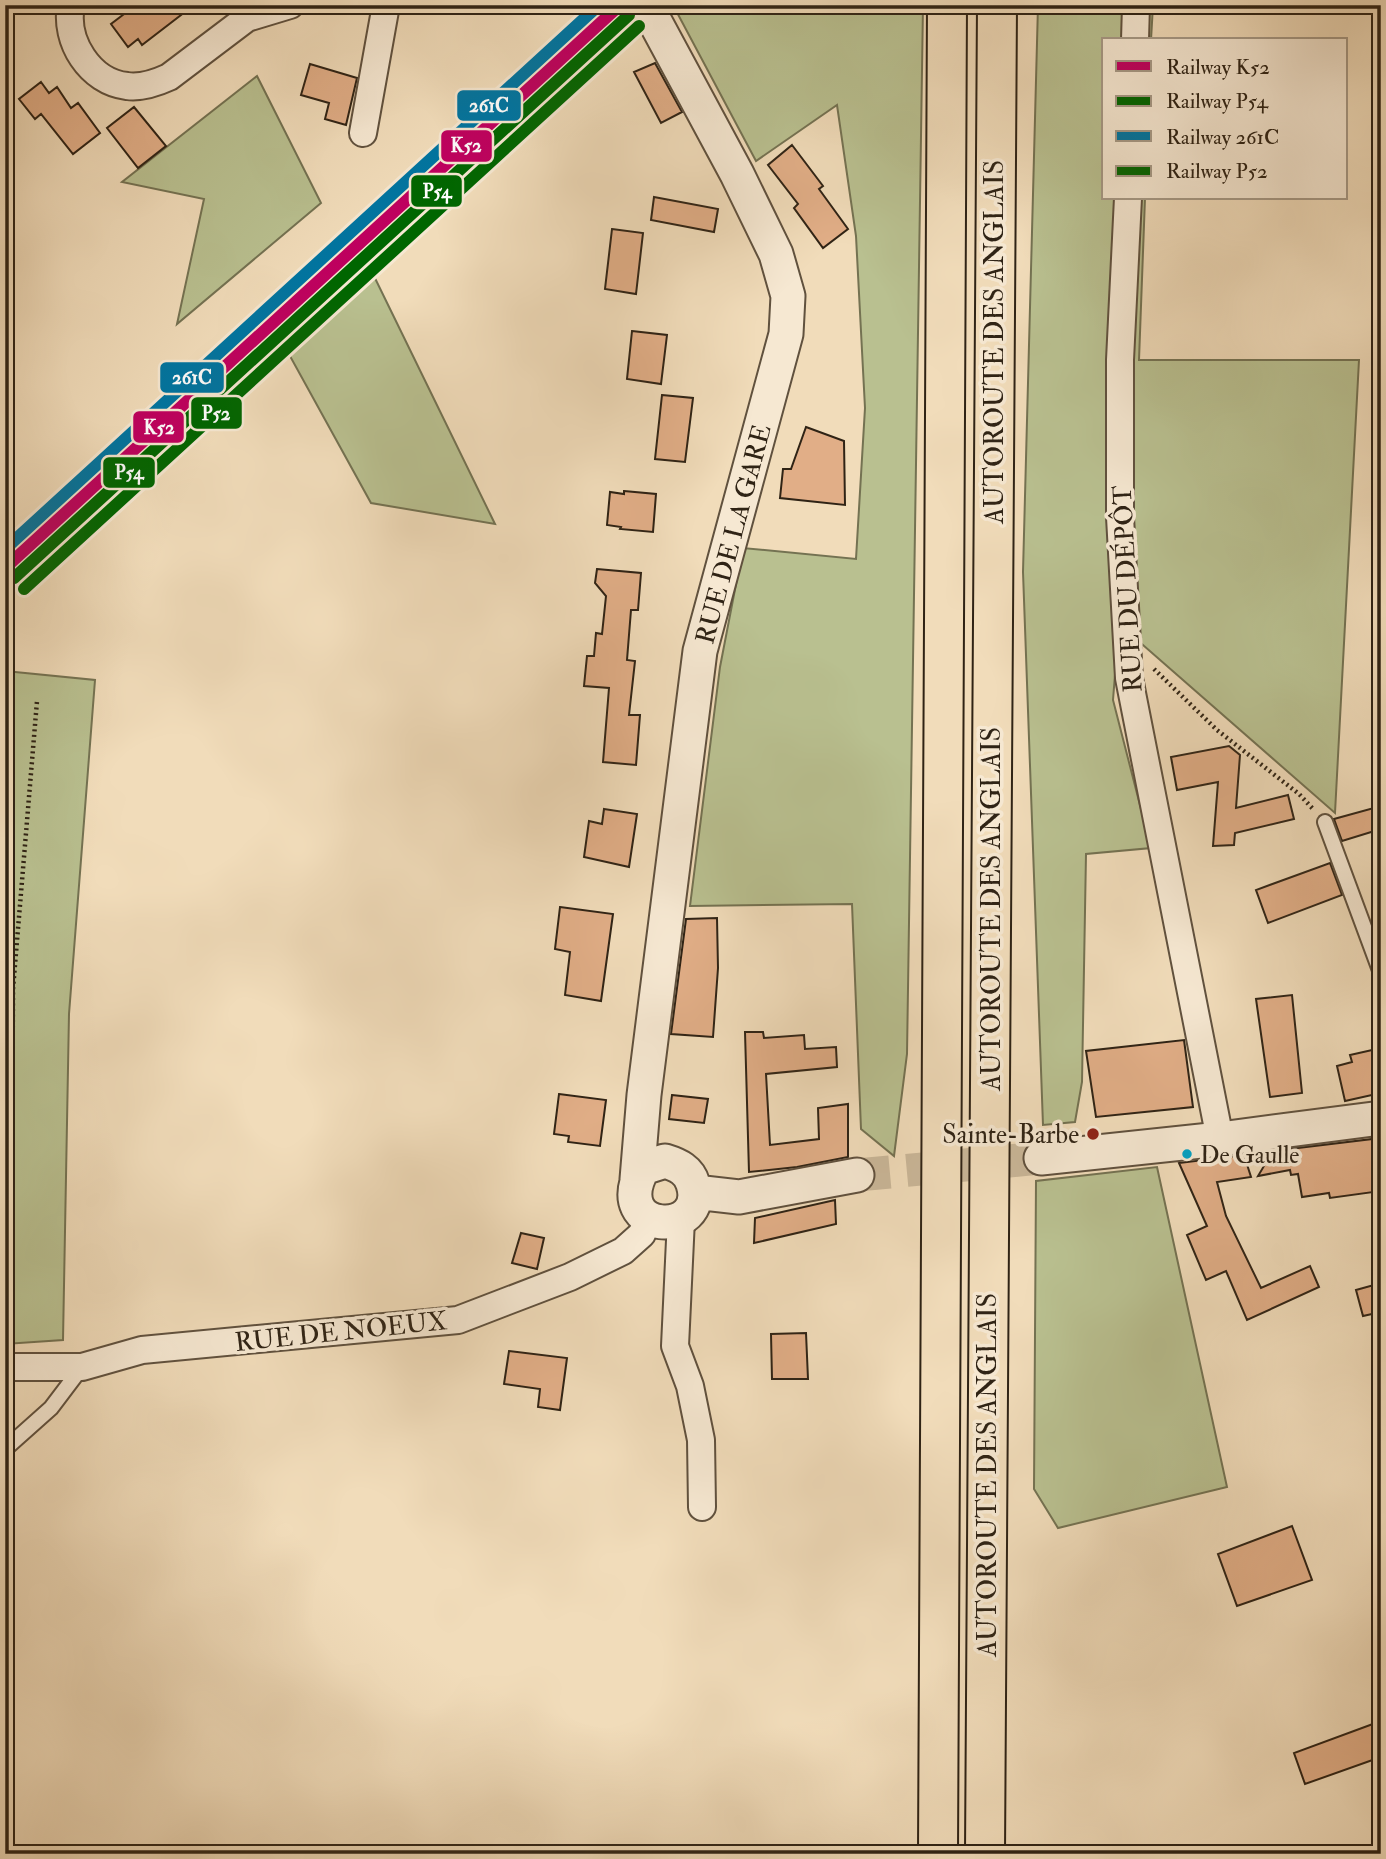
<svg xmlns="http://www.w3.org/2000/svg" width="1386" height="1859" font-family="'IM FELL Double Pica',serif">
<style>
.green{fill:#b9c090;stroke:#747252;stroke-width:2}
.building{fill:#e1ae87;stroke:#2f2315;stroke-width:2}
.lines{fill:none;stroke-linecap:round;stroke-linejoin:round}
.tertiary-tunnel{stroke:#cab799;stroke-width:33;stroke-dasharray:33 17;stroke-linecap:butt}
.service-casing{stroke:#60513e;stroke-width:18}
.minor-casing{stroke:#60513e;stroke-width:30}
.tertiary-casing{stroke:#60513e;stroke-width:37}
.motorway-casing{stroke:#2f2315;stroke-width:42}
.path{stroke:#2f2315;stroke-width:4.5;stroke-dasharray:2 3.5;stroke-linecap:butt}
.service{stroke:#f6e8d2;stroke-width:14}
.minor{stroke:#f6e8d2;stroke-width:26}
.tertiary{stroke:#f6e8d2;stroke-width:33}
.motorway{stroke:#f1dcba;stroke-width:38}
.rail-1-casing{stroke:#f6e8d2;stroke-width:18}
.rail-2-casing{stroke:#f6e8d2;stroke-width:18}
.rail-3-casing{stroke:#f6e8d2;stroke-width:18}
.rail-4-casing{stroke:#f6e8d2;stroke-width:18}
.rail-1{stroke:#bf005f;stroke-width:12}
.rail-2{stroke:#060;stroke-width:12}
.rail-3{stroke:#0075a1;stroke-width:12}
.rail-4{stroke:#060;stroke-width:12}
.poi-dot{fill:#8f2418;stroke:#f6e8d2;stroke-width:2.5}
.bus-dot{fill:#02a2c5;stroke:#f6e8d2;stroke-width:2.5}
.labels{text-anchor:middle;stroke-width:7;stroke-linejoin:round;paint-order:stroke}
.bus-label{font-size:24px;fill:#2f2315;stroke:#f6e8d2;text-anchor:start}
.street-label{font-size:26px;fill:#2f2315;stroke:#f6e8d2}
.poi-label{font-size:26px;fill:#2f2315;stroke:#f6e8d2;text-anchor:end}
.line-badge{stroke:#f6e8d2;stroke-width:2.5}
.badge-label{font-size:19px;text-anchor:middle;font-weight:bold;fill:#fff}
</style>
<rect width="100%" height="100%" fill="#f1dcba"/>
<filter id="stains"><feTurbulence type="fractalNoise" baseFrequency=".00286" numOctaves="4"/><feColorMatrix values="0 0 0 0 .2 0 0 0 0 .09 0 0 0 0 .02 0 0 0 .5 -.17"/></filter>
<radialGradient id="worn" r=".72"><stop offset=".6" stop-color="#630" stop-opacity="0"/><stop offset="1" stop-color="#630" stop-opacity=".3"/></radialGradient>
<path class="green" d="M673,5H923L907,1054L894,1156L861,1129L852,904L690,906L720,667L743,548L856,559L865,408L856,236L837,105L756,161Z
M1038,5H1153L1151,40H1104V198H1145L1139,360H1359L1335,813L1119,624L1113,700L1151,848L1086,854L1082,1082L1075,1122L1043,1125L1023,572Z
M257,76L321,203L177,324L204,199L122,182Z
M371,270L495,524L371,503L285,347Z
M5,671L95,680L69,1014L63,1340L5,1344Z
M1157,1167L1227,1487L1058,1528L1034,1489L1036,1181Z"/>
<path class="building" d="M136,5H194L142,45L138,39L128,47L111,24Z
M655,63L682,112L661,123L634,72Z
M310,64L357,78L346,125L325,119L329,103L301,95Z
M41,82L49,93L57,87L71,108L78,103L100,133L73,154L41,114L35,119L19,99Z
M134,107L166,146L138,168L107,128Z
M792,145L823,186L819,189L848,229L823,248L794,208L798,204L768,165Z
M654,197L718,209L714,232L651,220Z
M612,229L643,233L636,294L605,289Z
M632,331L667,335L661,384L627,379Z
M662,395L693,398L685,462L655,459Z
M806,427L844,441L845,505L780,498L783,469H791Z
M624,491L656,494L653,532L620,529L621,527L607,525L610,492L624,494Z
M597,569L641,573L638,610H631L627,660L635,661L629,715H640L636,765L603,762L609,688L584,686L587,656H594L596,633L602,634L606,596L595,583Z
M1229,746L1240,755L1236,808L1288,795L1294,819L1235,833L1234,845L1213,846L1218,782L1177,790L1171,757Z
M1381,806V829L1342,841L1334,819Z
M604,809L637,814L629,867L584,857L589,821L602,824Z
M1330,863L1342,895L1268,923L1256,890Z
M560,907L613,914L601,1001L565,995L570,952L555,949Z
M717,918L718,968L713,1037L671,1034L686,919Z
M1292,995L1302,1093L1270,1097L1256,999Z
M745,1032H763L764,1038L804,1035L805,1049L836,1047L837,1067L766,1074L770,1145L819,1139L818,1108L848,1104V1157L797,1167L749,1172Z
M1184,1040L1193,1107L1096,1117L1086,1051Z
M1381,1048V1093L1345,1101L1337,1066L1352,1062L1350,1055Z
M559,1094L606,1100L600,1146L568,1142L569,1136L554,1134Z
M672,1095L708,1099L704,1123L669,1119Z
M1381,1138V1191L1330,1198L1329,1193L1302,1197L1298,1174L1291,1175L1290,1170L1258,1176L1273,1151Z
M1244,1155L1251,1177L1217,1182L1226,1216L1261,1288L1310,1266L1319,1287L1247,1320L1226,1271L1206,1280L1187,1235L1207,1226L1179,1163Z
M835,1200L836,1224L754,1243L755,1218Z
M521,1233L544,1238L537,1269L512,1263Z
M1381,1283V1312L1363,1316L1356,1290Z
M806,1333L808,1379H772L771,1334Z
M509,1351L567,1358L560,1410L538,1407L540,1389L504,1384Z
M1292,1526L1312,1580L1237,1606L1218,1554Z
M1381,1721V1757L1305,1784L1294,1753Z"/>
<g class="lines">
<path class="tertiary-tunnel" d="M857,1175L1041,1158"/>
<g class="service-casing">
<path id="service" d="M1325,822L1381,973
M5,1449L51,1408L82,1367"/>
</g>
<g class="minor-casing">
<path id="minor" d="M71,5C64,41 90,82 127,86C142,88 156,83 169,77L247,18L290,5
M1135,40L1136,5
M363,133L386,5
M1128,198L1120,360V517L1129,678L1220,1139
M681,1219L675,1346L690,1386L701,1440L702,1507
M5,1367H82L142,1350L458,1320L570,1277L623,1251L642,1234L647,1218"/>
</g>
<g class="tertiary-casing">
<path id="tertiary" d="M1041,1158L1220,1139L1381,1118
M665,1161C678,1165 689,1170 693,1184C710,1238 606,1236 643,1168Z
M637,1179L644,1095L700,651L786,334L788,296L776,254L737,174L646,5
M695,1192L739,1197L857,1175"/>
</g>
<g class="motorway-casing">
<path id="motorway" d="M938,1854L947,5
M985,1854L997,5"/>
</g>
<path class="path" d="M1154,669L1217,730L1299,794L1313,809
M11,1341L13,989L37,701"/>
<use href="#service" class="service"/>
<use href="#minor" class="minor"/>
<use href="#tertiary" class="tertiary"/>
<use href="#motorway" class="motorway"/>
<g class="rail-1-casing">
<path id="rail-1" d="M5,568L620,5"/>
</g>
<g class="rail-2-casing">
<path id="rail-2" d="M14,578L629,15"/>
</g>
<g class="rail-3-casing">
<path id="rail-3" d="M5,549L599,5"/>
</g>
<g class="rail-4-casing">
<path id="rail-4" d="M24,589L639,26"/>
</g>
<use href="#rail-1" class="rail-1"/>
<use href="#rail-2" class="rail-2"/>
<use href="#rail-3" class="rail-3"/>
<use href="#rail-4" class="rail-4"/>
</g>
<circle class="poi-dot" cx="1093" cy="1134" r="7"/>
<circle class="bus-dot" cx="1187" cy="1154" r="6"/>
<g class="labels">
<g class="bus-label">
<text x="1200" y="1163">De Gaulle</text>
</g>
<g class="street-label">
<text transform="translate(994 342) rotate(-90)" y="9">AUTOROUTE DES ANGLAIS</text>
<text transform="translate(733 534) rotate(-75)" y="9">RUE DE LA GARE</text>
<text transform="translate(1127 589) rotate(-93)" y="9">RUE DU DÉPÔT</text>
<text transform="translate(991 909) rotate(-90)" y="9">AUTOROUTE DES ANGLAIS</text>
<text transform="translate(341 1331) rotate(-6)" y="9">RUE DE NOEUX</text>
<text transform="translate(987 1475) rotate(-90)" y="9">AUTOROUTE DES ANGLAIS</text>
</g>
<g class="poi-label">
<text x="1079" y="1143">Sainte-Barbe</text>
</g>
</g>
<g class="line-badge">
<rect x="456" y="89" width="66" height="33" rx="7" fill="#0075a1"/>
<rect x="440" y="129" width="53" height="34" rx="7" fill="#bf005f"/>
<rect x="410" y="174" width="53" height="34" rx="7" fill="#060"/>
<rect x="159" y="361" width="66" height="33" rx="7" fill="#0075a1"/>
<rect x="190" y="396" width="53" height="34" rx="7" fill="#060"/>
<rect x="132" y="410" width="53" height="34" rx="7" fill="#bf005f"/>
<rect x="102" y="456" width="54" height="33" rx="7" fill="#060"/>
</g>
<g class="badge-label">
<text x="489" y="112">261C</text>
<text x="466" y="152">K52</text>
<text x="437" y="198">P54</text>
<text x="192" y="384">261C</text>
<text x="216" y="420">P52</text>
<text x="159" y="434">K52</text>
<text x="129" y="479">P54</text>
</g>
<rect width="1386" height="1859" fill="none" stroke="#f1dcba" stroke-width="28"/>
<rect x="7" y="7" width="1372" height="1845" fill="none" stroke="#2f2315" stroke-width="3.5"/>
<rect x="14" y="14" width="1358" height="1831" fill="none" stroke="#2f2315" stroke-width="2"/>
<rect x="1102" y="38" width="245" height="161" fill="#f6e8d2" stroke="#a69986" stroke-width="2"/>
<rect x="1116" y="61" width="35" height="10" fill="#bf005f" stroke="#a69986" stroke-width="2"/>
<text x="1166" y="74" font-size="21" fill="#2f2315">Railway K52</text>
<rect x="1116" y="96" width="35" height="10" fill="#006600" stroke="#a69986" stroke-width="2"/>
<text x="1166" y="108" font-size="21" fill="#2f2315">Railway P54</text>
<rect x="1116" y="131" width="35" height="10" fill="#0075a1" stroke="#a69986" stroke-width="2"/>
<text x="1166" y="144" font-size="21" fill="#2f2315">Railway 261C</text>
<rect x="1116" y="166" width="35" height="10" fill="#006600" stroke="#a69986" stroke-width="2"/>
<text x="1166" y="178" font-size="21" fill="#2f2315">Railway P52</text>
<rect width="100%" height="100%" filter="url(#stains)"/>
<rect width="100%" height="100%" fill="url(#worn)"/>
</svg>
